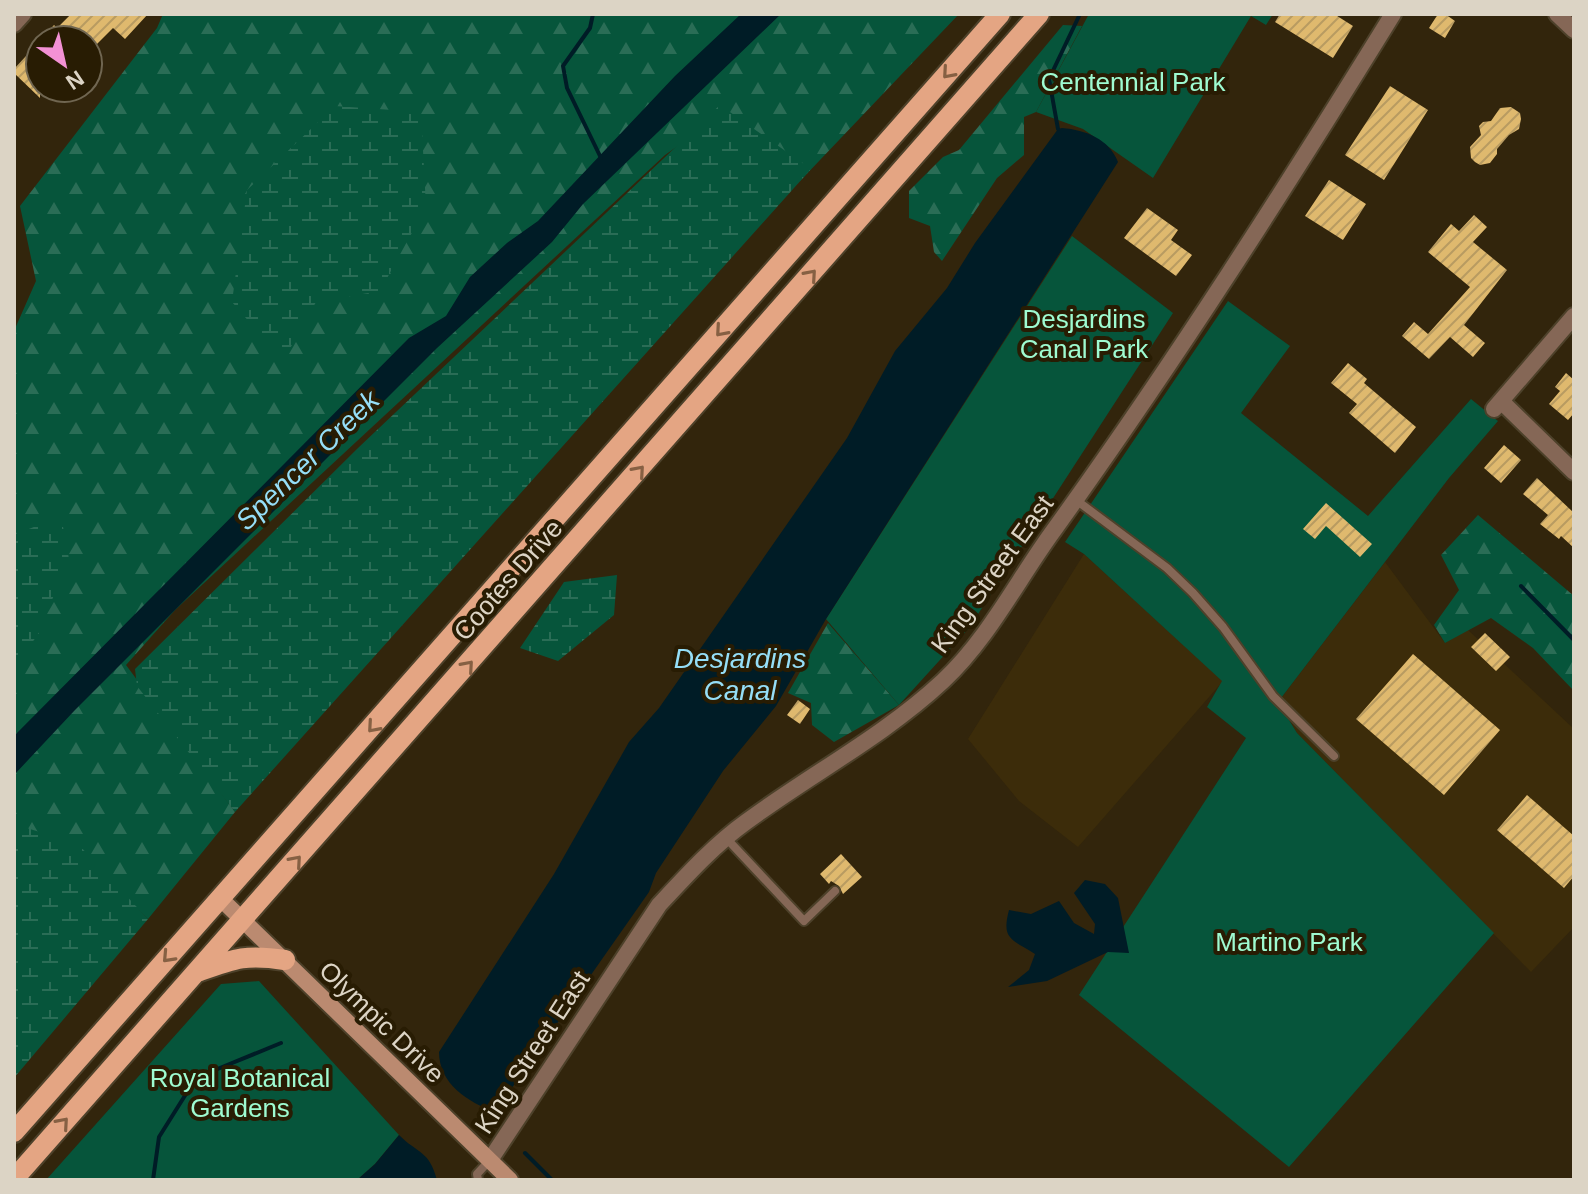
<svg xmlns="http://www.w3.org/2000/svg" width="1588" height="1194" font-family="Helvetica,sans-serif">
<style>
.built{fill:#3c2c0a}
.forest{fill:url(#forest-firs)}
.wetland{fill:url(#wetland-marsh)}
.green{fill:#06553b}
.water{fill:#001c26}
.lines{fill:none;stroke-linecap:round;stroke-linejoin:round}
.stream{stroke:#001c26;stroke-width:4}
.building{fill:url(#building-hatch)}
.service-casing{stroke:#4d412a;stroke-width:12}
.minor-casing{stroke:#4d412a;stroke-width:20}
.secondary-casing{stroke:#4d412a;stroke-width:20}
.primary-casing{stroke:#4d412a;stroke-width:24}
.service{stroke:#856756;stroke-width:8}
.minor{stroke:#856756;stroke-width:16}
.secondary{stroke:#bb8a70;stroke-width:16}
.primary{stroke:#e4a583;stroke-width:20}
.oneway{stroke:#866043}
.labels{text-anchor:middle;stroke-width:8;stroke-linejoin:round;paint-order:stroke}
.park-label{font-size:26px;fill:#9efbd1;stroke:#281c03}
.street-label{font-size:26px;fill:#dcd4c5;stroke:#281c03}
.water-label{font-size:28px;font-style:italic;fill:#95def7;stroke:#281c03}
</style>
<defs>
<pattern id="forest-firs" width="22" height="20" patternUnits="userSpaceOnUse" patternTransform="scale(2)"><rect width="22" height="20" fill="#06553b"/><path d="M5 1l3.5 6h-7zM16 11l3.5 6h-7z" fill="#2a6d56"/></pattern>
<pattern id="wetland-marsh" width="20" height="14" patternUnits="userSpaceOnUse" patternTransform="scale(2)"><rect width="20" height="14" fill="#06553b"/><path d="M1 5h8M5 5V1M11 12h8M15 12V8" fill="none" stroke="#2a6d56"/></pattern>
<pattern id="building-hatch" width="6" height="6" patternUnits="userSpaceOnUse" patternTransform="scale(2)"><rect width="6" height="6" fill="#dfb96e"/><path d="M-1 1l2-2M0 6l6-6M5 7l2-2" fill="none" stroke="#b89b61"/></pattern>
</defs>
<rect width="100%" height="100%" fill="#32250c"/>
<path class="built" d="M1084,554L1223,681L1078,847L1019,801L968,739Z
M1385,562L1445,643L1468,630L1574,729V927L1531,972L1297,733L1278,702Z"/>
<path class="forest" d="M163,14H959L800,181L720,116L665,155L175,610L126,665L235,812L148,919L125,896L14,828V331L36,281L20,206L157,28Z
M1063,25L1082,26L1036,112L1024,117V155L997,178L942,261L934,252L930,226L909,218V191L943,157L959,150Z
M1478,515L1574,596V691L1533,648L1491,618L1445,643L1434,625L1459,590L1441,555Z
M828,623L899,705L834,742L812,725L811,703L788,693Z"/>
<path class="wetland" d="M720,105L811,169L235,812L137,686L135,669L358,448Z
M335,106L421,112L426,207L380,291L316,302L283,361L232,302L247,190Z
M61,516L69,559L37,636L14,666V535Z
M617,575L614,615L558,661L520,648L564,582Z
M14,824L78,844L148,919L14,1078Z"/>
<path class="green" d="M1089,14H1273L1266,25L1251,16L1153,178L1083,129L1036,112Z
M1072,236L1173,313L969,628L899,705L826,619Z
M1228,301L1290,346L1241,413L1368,516L1471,399L1498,421L1449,478L1278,702L1297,733L1494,933L1289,1167L1079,995L1246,738L1207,707L1222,681L1084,554L1065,542Z
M259,981L399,1135L375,1164L357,1180H46L221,984Z"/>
<path class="water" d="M741,14H781L583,204L552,242L437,348L75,710L14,775V736L409,338L446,316L470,277L507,243L538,221L675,76Z
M1062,128C1086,130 1109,139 1118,162L826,619L776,706L723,771L656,873L649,892L495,1112C468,1102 439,1084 439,1052L554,874L629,742L659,708L847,438L895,351L947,288L975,243L1058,129Z
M1085,880L1105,884L1118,898L1129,953L1108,952L1047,981L1008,987L1029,970L1035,954C1012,939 1001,940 1009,910L1031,914L1059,901L1074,923L1094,934L1095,924L1074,893Z
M399,1135C418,1154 429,1150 437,1180H357L375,1164Z"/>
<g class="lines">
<path class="stream" d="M593,14L590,28L563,66L567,88L601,158
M1058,129L1049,79L1080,14
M1521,586L1574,640
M494,1119L495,1112
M525,1153L552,1180
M153,1180L159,1137L191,1086L215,1070L281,1043"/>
</g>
<path class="building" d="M71,14H148L125,39L113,28L88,53V40H41L54,25L57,28Z
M1280,14H1334L1353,26L1333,58L1275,22Z
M1438,14H1445L1455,21L1445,38L1429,28Z
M40,41V98L14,73V69Z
M1390,86L1428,110L1384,180L1345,155Z
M1511,107L1520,113L1521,119L1519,129L1509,135L1497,149V154L1490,163L1480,165L1475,162L1471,158L1470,147L1481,135L1479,126L1483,122L1491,121L1500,108Z
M1329,180L1366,204L1343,240L1305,216Z
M1147,208L1178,230L1171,240L1192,255L1176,276L1124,238Z
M1474,215L1487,227L1473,242L1507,270L1464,325L1485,343L1473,357L1450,337L1429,359L1402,336L1414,322L1428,334L1470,287L1428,252L1451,224L1459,231Z
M1348,363L1367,379L1364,383L1416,427L1395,453L1349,413L1357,404L1331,383Z
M1566,373L1574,380V413L1568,420L1549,404L1560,391L1555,387Z
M1504,445L1521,460L1501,483L1484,468Z
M1537,478L1574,513V548L1561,536L1559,539L1540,524L1548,515L1523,494Z
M1326,503L1372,544L1360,557L1326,526L1315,539L1303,529Z
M1485,633L1510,657L1496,671L1471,647Z
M1413,654L1500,730L1444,795L1356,719Z
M798,700L810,709L800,724L787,715Z
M1527,795L1574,836V876L1564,888L1497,830Z
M841,854L862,877L843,894L839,886L831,881L829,884L820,874Z"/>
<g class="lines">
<g class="service-casing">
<path id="service" d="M1076,500L1167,568L1193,593L1223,627L1273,696L1334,756
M727,839L804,921L835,891
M478,1180L477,1174L490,1160"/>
</g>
<g class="minor-casing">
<path id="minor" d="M1557,14L1574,30
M14,24L23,14
M1501,401L1574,472
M1494,409L1574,316
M490,1160L659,905C686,876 714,845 746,822C811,774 884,736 943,681C989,638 1018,579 1054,530C1174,363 1285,189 1393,14"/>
</g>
<g class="secondary-casing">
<path id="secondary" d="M221,899L510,1180"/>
</g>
<g class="primary-casing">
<path id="primary" d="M200,971C236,958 247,954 285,960
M14,1132L1000,14
M14,1179L1039,14"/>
</g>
<use href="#service" class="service"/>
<use href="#minor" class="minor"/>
<use href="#secondary" class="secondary"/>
<use href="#primary" class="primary"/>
</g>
<defs><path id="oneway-chevron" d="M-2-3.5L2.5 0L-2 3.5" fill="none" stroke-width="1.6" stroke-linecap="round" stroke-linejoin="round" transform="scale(2)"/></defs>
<g class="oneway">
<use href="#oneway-chevron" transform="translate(948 73) rotate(131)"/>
<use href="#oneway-chevron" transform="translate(811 275) rotate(-49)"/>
<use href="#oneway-chevron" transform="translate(721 331) rotate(131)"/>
<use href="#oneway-chevron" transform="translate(639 471) rotate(-49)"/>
<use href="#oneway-chevron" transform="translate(468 666) rotate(-49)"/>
<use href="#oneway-chevron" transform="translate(373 727) rotate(131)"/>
<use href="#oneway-chevron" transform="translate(296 861) rotate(-49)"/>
<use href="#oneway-chevron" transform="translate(168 957) rotate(133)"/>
<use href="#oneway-chevron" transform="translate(63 1123) rotate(-49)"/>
</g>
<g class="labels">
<g class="park-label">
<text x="1133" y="91">Centennial Park</text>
<text x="1084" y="328">Desjardins<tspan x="1084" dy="30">Canal Park</tspan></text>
<text x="1289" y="951">Martino Park</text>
<text x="240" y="1087">Royal Botanical<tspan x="240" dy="30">Gardens</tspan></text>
</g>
<g class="street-label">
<text transform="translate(992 574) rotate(-54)" y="9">King Street East</text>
<text transform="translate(508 580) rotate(-49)" y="9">Cootes Drive</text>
<text transform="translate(382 1022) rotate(44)" y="9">Olympic Drive</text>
<text transform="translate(532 1052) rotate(-57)" y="9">King Street East</text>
</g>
<g class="water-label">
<text transform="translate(307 460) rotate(-44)" y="10">Spencer Creek</text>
<text x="740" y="668">Desjardins<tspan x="740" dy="32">Canal</tspan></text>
</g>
</g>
<rect width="1588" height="1194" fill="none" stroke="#dcd4c5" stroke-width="32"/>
<g transform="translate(64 64) rotate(146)"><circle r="38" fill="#281c03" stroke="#706651" stroke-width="2"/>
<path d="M0-6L14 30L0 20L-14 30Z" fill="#f391d5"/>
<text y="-12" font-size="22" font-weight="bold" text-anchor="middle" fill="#dcd4c5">N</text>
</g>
</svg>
